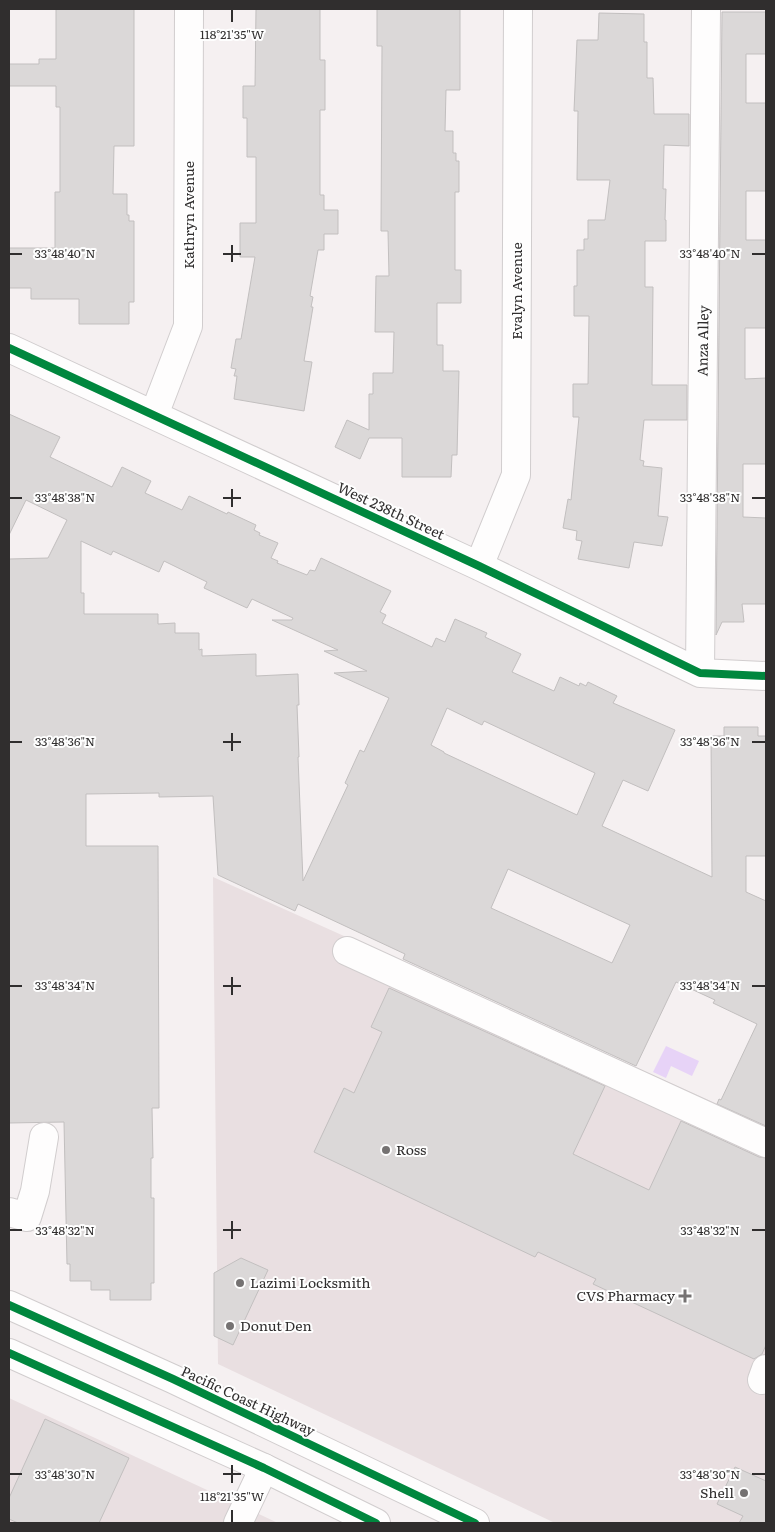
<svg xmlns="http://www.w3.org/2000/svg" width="775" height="1532" font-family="Literata,serif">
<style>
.built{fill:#e9dfe1}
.water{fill:#e7d3f7}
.building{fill:#dbd8d8;stroke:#c2bfbf;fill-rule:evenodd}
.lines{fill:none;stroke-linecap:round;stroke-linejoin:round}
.minor-casing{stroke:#d1cdce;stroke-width:30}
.highway-casing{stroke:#d1cdce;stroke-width:30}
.minor{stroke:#fefdfd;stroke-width:28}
.highway{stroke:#fefdfd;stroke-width:28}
.cycleway-casing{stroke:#fefefe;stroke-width:11}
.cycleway{stroke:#00873e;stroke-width:8}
.ticks{fill:none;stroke:#302e2e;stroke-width:2}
.poi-dot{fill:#757272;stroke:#fefefe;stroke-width:2}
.labels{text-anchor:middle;stroke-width:4;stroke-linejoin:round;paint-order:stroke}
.street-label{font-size:14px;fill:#302e2e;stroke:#fefefe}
.poi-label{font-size:14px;fill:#302e2e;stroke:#fefefe;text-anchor:start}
.ticks-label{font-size:12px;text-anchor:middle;fill:#302e2e;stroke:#fefefe;stroke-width:4;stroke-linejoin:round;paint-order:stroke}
</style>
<rect width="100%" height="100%" fill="#f5f0f1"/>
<path class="built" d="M213,877L766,1126V1523H555L218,1364Z
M9,1398L278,1523H9Z"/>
<path class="water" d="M666,1046L699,1061L692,1076L671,1066L666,1078L653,1072Z"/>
<path class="building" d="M56,9H134V146H114L113,194H127V215H129V221H134V302H129V324H79V299H31V288H9V248H55V192H60V107H56V86H9V64H39V59H56Z
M256,9H320V60H325V110H320V195H324V210H338V234H324V250H318L310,296L313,297L311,307H313L304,361L312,362L304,411L234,399L237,376H234L236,369L231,368L236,339H241L255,257H240V223H256V157H247V118H243V86H255Z
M377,9H460V90H446L445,131H453V153H456V161H459V192H455V270H461V303H437V345H443V371H459L457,455H452L451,477H402V438H369L360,459L335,447L347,420L369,430V394H373V373H393L394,332H375L376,276H389L388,231H381L382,46H377Z
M722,12H766V54H746V103H766V191H746V240H766V328H745V379L766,378V464H743V517L766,518V604H742L744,622H722L716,635Z
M599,13L644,14V42H647V78H653L654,114H689V146L664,145L663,189H666L665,220H666V241H645V287H653L652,385H687V420H644L640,460L644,461L643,466L662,468L658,516L668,517L662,546L634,542L629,568L578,559L582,541L576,540L577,531L563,528L568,499L571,500L579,417H573V384H588L589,316H574V286H577V250H584V239H588V220H605L610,180H577L578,111H574L577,40H598Z
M9,414L60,437L50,457L112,487L122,467L151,481L145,493L182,510L189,496L227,514L228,512L256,525L254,530L260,533L259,535L278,543L271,558L278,561L277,563L307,575L310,570L315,571L321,558L391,591L380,612L386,615L382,623L432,647L436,638L445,642L455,619L487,633L485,637L521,654L512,672L554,691L560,677L579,686L580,683L586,686L588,682L617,696L613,703L675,730L648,791L623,780L602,826L712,877L711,736H724V727H758V736H766V856H746V892L766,901V1126L717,1104L719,1099L721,1100L757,1024L713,1003L715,1000L676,982L636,1066L403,959L405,954L298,904L295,911L218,875L213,796L159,797V793L86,794V846H158L159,1108H152L153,1158H151V1198H154V1283H151V1300H110V1290H91V1281H70V1264H67L64,1122L9,1123V559L48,558L67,520L26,500L9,535ZM81,541L111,555L113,551L159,572L164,561L207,582L204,588L247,608L252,599L293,618L292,620H272L338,650L324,651L367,671L334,673L389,698L364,752L360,750L345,783L348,785L303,881L298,757H299L297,705H299L298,674L256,676V654L202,656V649L199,650V633H175V623L158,624V614H84V593H81ZM447,708L482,725L484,721L595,773L577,815L444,753V752L431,745ZM508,869L630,925L612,963L491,908Z
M389,988L605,1086L573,1154L649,1190L681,1121L759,1157L766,1158V1345L762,1354L754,1359L593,1284L596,1279L538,1252L535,1257L314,1152L344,1088L354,1093L382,1032L371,1027Z
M241,1258L268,1270L233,1345L214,1336V1273Z
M45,1419L129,1458L99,1523H18L9,1519V1498Z
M735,1467L766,1481V1523H739L743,1516L717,1504Z"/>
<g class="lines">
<g class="minor-casing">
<path id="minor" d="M9,348L479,566L700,673L766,676
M154,415L188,326L189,9
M479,566L516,475L518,9
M700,673L706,9
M347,951L766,1143
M9,1212L27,1217L35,1191L44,1137
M762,1380L766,1369
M238,1523L264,1468"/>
</g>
<g class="highway-casing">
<path id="highway" d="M9,1305L173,1379L475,1523
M9,1353L264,1468L376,1523"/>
</g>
<use href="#minor" class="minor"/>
<use href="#highway" class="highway"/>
<g class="cycleway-casing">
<path id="cycleway" d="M9,348L479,566L700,673L766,676
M9,1305L173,1379L475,1523
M9,1353L264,1468L376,1523"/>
</g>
<use href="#cycleway" class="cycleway"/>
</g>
<path class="ticks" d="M232,10V22M232,245V262M10,254H22M223,254H241M752,254H765M232,489V507M10,498H22M223,498H241M752,498H765M232,733V751M10,742H22M223,742H241M752,742H765M232,977V995M10,986H22M223,986H241M752,986H765M232,1221V1239M10,1230H22M223,1230H241M752,1230H765M232,1465V1483M10,1474H22M223,1474H241M752,1474H765M232,1510V1522"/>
<g class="poi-dot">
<circle cx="386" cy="1150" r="5"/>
<circle cx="240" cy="1283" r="5"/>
<path d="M682.5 1288.5h5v5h5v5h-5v5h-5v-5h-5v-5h5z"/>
<circle cx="230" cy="1326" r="5"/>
<circle cx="744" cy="1493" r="5"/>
</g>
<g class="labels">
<g class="street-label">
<text transform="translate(189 215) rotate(-90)" y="5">Kathryn Avenue</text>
<text transform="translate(517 291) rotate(-90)" y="5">Evalyn Avenue</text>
<text transform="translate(703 341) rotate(-89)" y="5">Anza Alley</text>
<text transform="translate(391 511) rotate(25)" y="5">West 238th Street</text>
<text transform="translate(248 1401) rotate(25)" y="5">Pacific Coast Highway</text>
</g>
<g class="poi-label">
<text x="396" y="1155">Ross</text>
<text x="250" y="1288">Lazimi Locksmith</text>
<text x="675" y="1301" text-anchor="end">CVS Pharmacy</text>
<text x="240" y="1331">Donut Den</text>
<text x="734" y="1498" text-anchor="end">Shell</text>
</g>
</g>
<g class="ticks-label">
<text x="232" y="39">118°21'35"W</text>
<text x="65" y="258">33°48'40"N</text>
<text x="710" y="258">33°48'40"N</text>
<text x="65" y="502">33°48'38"N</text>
<text x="710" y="502">33°48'38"N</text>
<text x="65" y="746">33°48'36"N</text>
<text x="710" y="746">33°48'36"N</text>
<text x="65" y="990">33°48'34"N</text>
<text x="710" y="990">33°48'34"N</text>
<text x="65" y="1235">33°48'32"N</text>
<text x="710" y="1235">33°48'32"N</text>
<text x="65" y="1479">33°48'30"N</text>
<text x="710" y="1479">33°48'30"N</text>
<text x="232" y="1501">118°21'35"W</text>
</g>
<rect width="775" height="1532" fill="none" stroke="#302e2e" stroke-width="20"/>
</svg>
